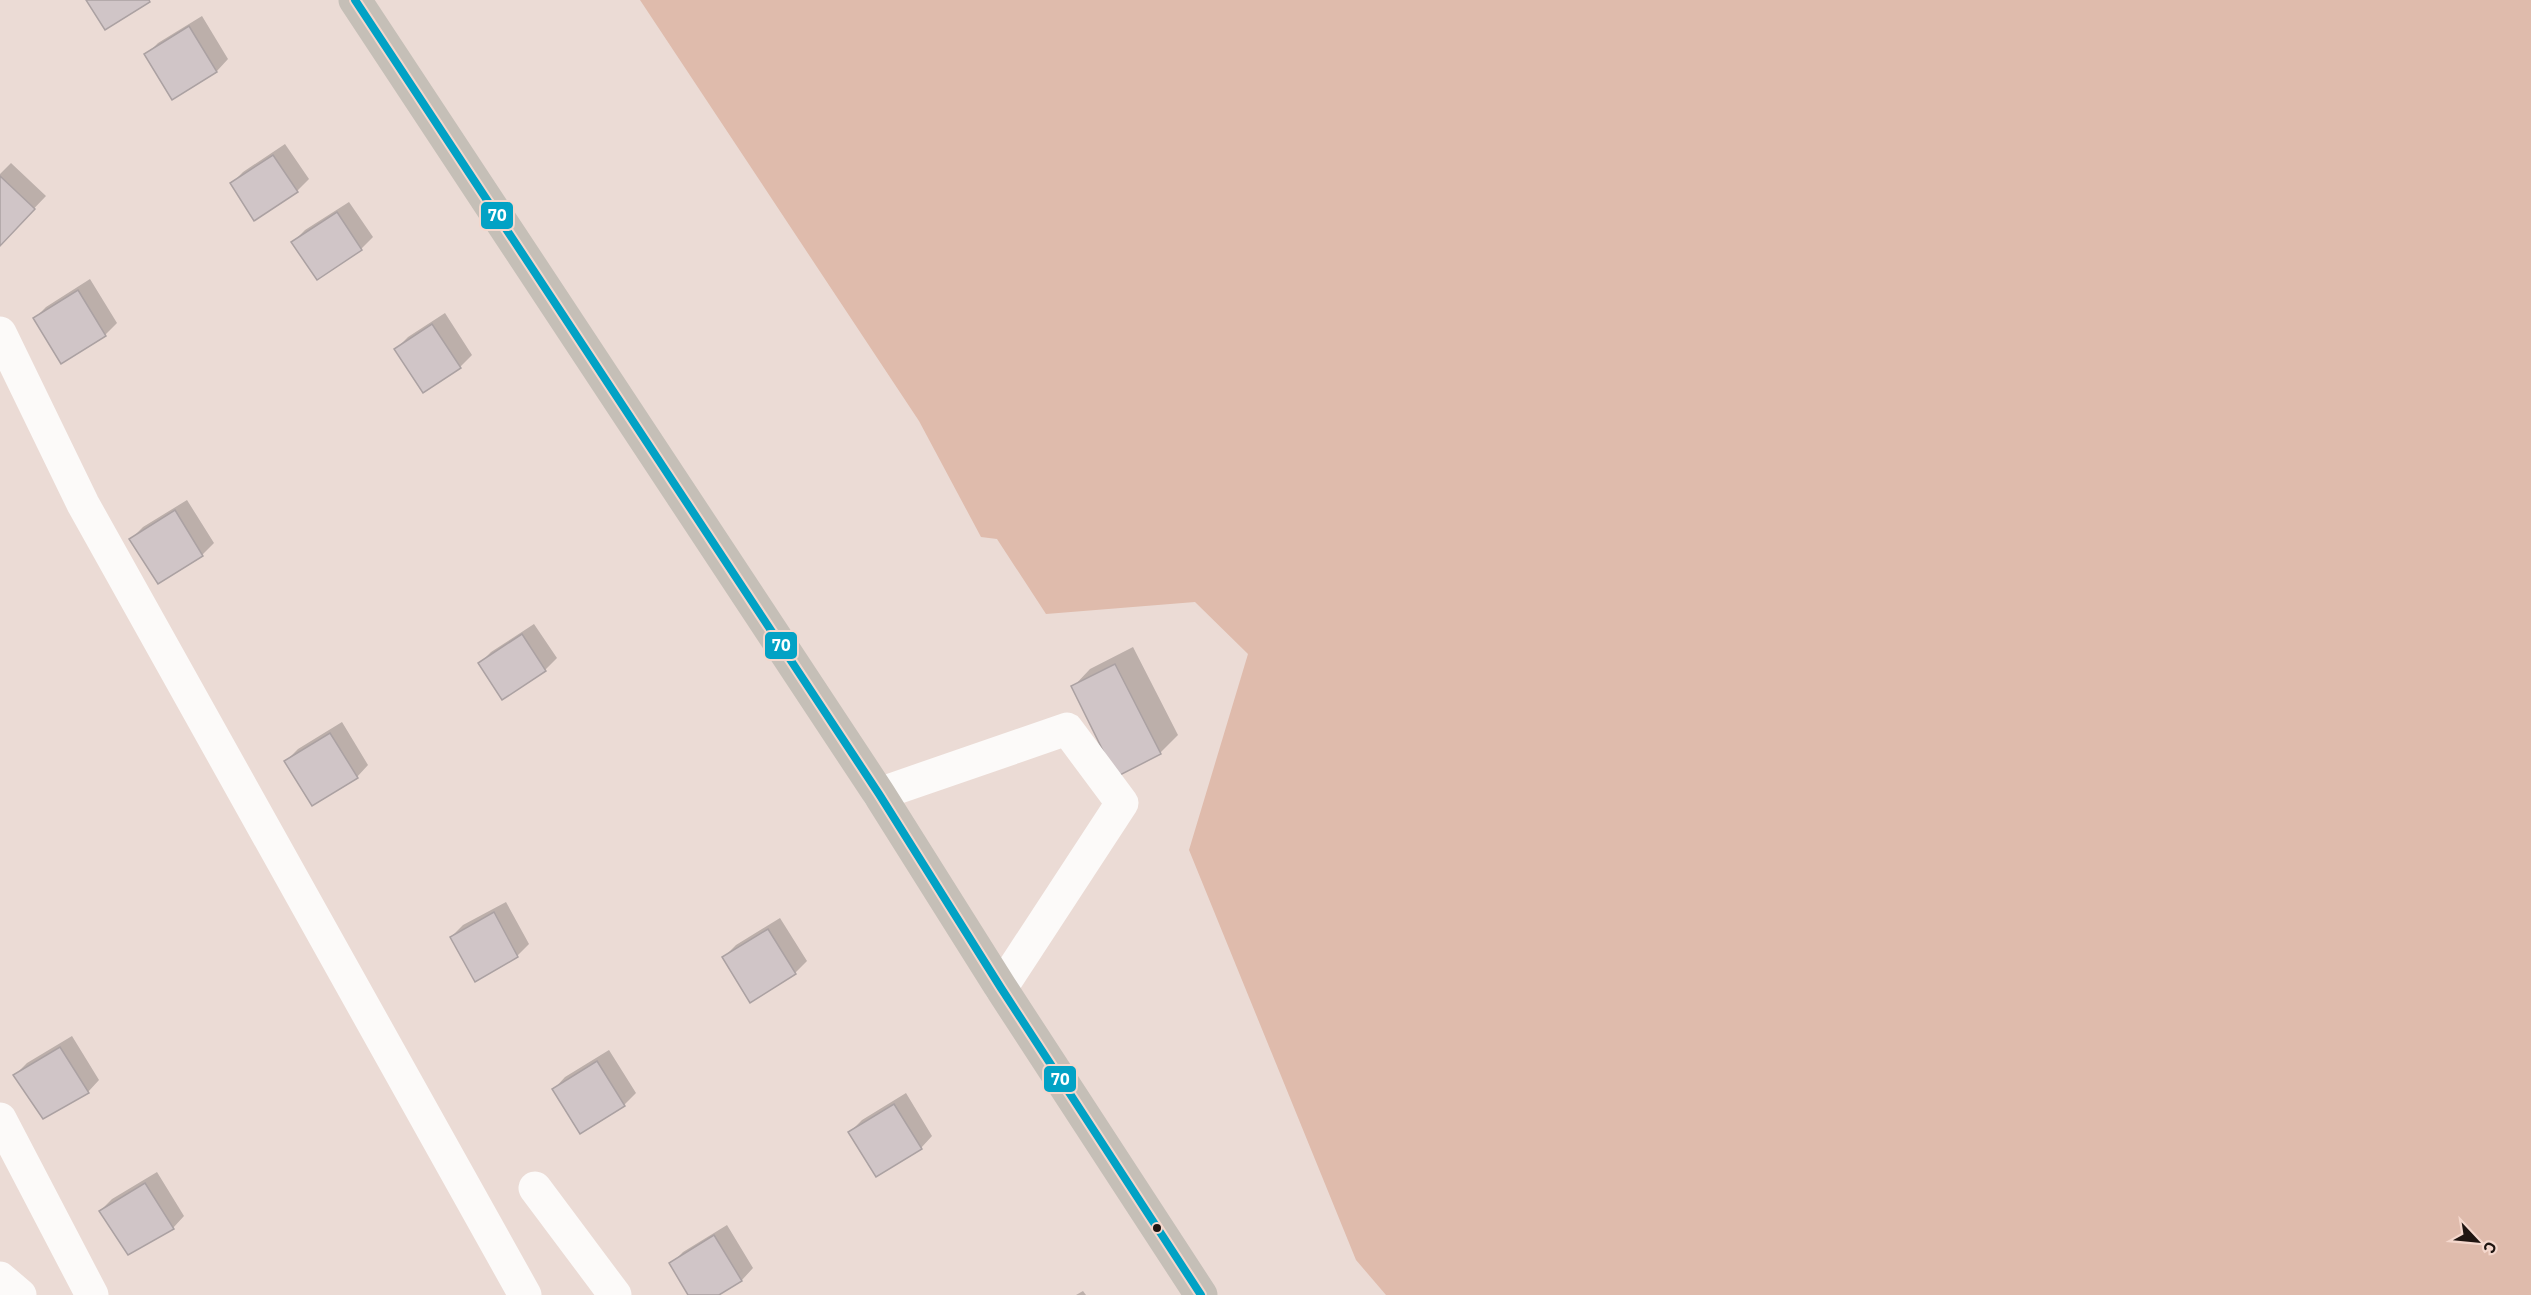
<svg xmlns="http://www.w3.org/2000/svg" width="2531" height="1295" font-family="'IBM Plex Sans',sans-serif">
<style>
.green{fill:#dfbbac}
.shadow{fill:#0003}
.building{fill:#d0c5c7;stroke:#aba1a2;stroke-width:1.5}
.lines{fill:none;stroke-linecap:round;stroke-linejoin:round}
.minor{stroke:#fcfaf9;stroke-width:33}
.major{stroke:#c5bfb7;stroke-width:33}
.bus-1-casing{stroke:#f4d7cc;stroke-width:12}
.bus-1{stroke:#02a2c5;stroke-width:8}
.bus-dot{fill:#1f1511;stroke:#f4d7cc;stroke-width:2}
.line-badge{stroke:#f4d7cc;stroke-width:2}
.badge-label{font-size:16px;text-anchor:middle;font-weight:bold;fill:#fff}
</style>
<rect width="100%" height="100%" fill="#ebdbd5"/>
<path class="green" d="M640,0H2531V1295H1386L1356,1260L1189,850L1248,654L1195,602L1046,614L997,539L981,537L919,421Z"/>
<path class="shadow" d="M202,16L228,59L217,71L173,98L146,55L158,43Z
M285,144L309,179L297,191L232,183L243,172Z
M11,163L46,196L0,244V174Z
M349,202L373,237L361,249L293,242L305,230Z
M90,279L117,323L105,335L61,362L35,318L46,307Z
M445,313L472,355L460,367L424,391L396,349L408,337Z
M187,500L214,543L202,555L131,539L143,527Z
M534,624L557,658L545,670L480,663L491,652Z
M1133,647L1178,735L1160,753L1073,687L1090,669Z
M342,722L368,765L357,777L286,761L298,749Z
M506,902L529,944L518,955L475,980L451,937L463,925Z
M780,918L807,961L795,973L724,957L736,945Z
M72,1036L99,1080L88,1092L15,1075L27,1063Z
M609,1050L636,1093L624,1105L580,1132L554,1089L565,1077Z
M906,1093L932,1136L921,1148L850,1132L862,1120Z
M157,1172L184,1216L173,1228L100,1211L112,1199Z
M727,1225L753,1268L742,1280L716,1295H690L671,1264L683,1252Z
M1083,1291L1086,1295H1076Z"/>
<path class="building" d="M86,0H149L150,2L105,30Z
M189,26L217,72L172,100L144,54Z
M273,155L298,192L254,221L230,183Z
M0,176L35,209L0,246Z
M337,212L362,250L317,280L291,242Z
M78,290L106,336L61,364L33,318Z
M432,324L461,368L423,393L394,349Z
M175,510L203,556L158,584L129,539Z
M522,634L546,671L502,700L478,663Z
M1115,664L1161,754L1116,777L1071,686Z
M330,733L358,778L312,806L284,761Z
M494,912L518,957L475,982L450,937Z
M768,929L796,974L750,1003L722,957Z
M60,1047L89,1093L43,1119L13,1075Z
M597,1061L625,1106L580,1134L552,1089Z
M894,1104L922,1149L876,1177L848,1132Z
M145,1183L174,1229L128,1255L99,1211Z
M714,1235L742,1281L719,1295H688L669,1263Z"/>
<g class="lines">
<path class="minor" d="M0,333L83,504L525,1295
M879,794L1067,729L1122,803L1001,988
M0,1119L92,1295
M535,1188L615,1295
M0,1278L20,1295"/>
<path class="major" d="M355,0L879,794L1001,988L1201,1295"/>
<g class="bus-1-casing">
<path id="bus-1" d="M355,0L879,794L1001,988L1201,1295"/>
</g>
<use href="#bus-1" class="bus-1"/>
</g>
<circle class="bus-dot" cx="1157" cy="1228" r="5"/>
<g class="line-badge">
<rect x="480" y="201" width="34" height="29" rx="6" fill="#02a2c5"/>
<rect x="764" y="631" width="34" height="29" rx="6" fill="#02a2c5"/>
<rect x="1043" y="1065" width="34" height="28" rx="6" fill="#02a2c5"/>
</g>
<g class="badge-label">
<text x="497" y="221">70</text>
<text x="781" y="651">70</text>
<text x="1060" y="1085">70</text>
</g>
<g transform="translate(2477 1241) rotate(116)" stroke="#f4d7cc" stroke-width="4.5" paint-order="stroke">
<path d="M0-4.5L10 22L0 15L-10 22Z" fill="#1f1511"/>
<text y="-9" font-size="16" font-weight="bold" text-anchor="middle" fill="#1f1511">С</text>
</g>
</svg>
